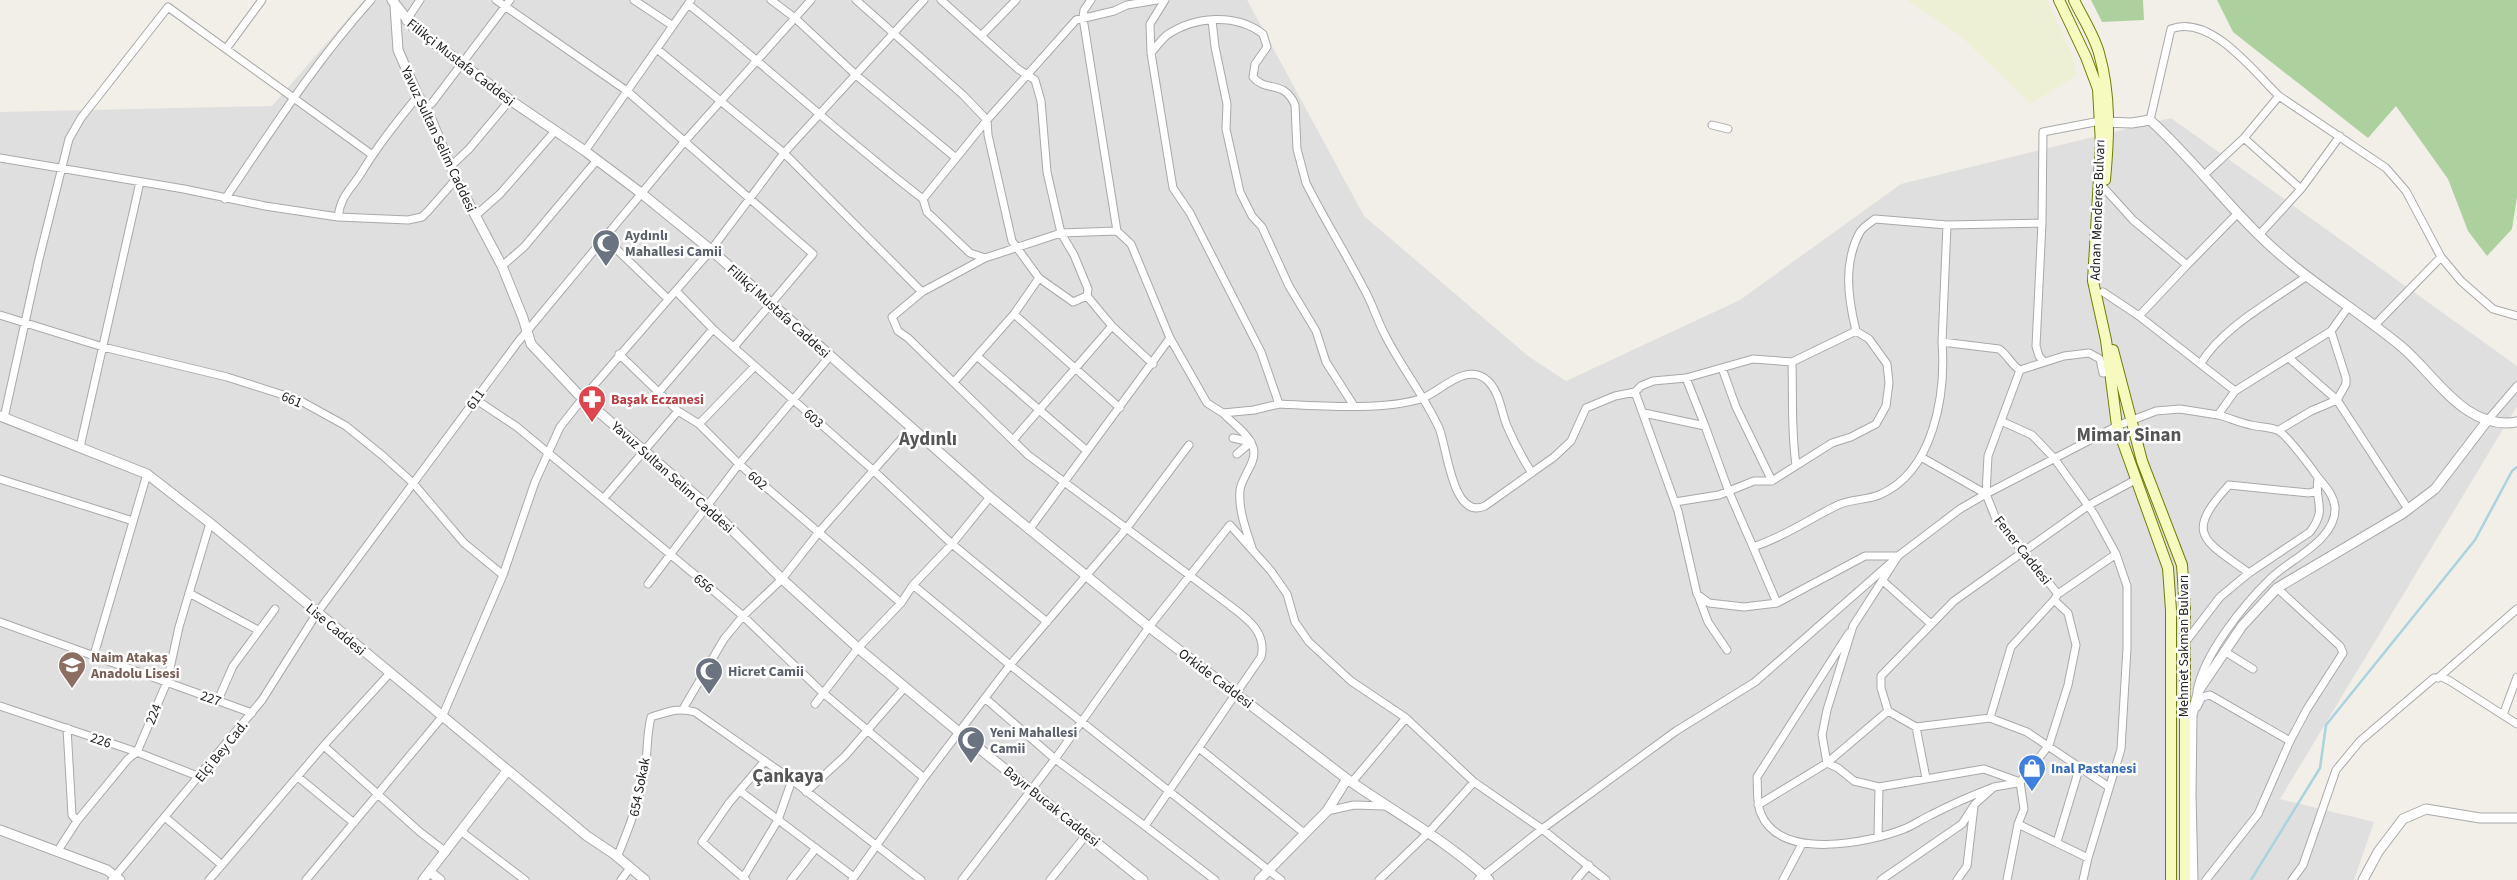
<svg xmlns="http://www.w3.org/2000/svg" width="2517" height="880" font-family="'Source Sans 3',sans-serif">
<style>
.residential{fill:#e0dfdf}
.farmland{fill:#eef0d5}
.forest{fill:#add19e}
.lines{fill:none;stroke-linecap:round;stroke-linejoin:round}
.stream{stroke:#aad3df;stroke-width:2.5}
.minor-casing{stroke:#a9a9a9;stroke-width:9}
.tertiary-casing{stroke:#a9a9a9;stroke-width:11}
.secondary-casing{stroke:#707d05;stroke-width:12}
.minor{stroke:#fff;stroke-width:7}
.tertiary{stroke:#fff;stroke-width:9}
.secondary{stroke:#f7fabf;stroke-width:10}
.labels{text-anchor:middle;stroke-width:5;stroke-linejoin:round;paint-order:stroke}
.street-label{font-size:14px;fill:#222;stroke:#fff}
.worship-label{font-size:14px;font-weight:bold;fill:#5b616d;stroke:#fff;text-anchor:start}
.health-label{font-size:14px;font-weight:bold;fill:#be3a42;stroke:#fff;text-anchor:start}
.education-label{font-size:14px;font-weight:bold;fill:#785e54;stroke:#fff;text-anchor:start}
.shop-label{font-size:14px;font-weight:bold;fill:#366cbe;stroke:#fff;text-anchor:start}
.district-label{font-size:19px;font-weight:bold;fill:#555;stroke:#fff}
</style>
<rect width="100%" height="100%" fill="#f2efe9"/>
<path class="residential" d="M364,0H1247L1364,216L1528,356L1566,381L1740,300L1901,184L2171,118L2517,366V406L2280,799L2374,822L2354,880H0V112L272,106Z"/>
<path class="farmland" d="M1907,0H2047L2072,54L2077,75L2031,104L1958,34Z"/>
<path class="forest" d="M2091,0H2143L2144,20L2102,22Z
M2217,0H2517V197L2512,229L2487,256L2468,231L2448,179L2396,106L2368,138L2233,32Z"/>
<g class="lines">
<path class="stream" d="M2251,880L2320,768L2326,725L2475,540L2512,471L2517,467"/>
<g class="minor-casing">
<path id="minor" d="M496,0L627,91L813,254L734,347
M634,0L673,26
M771,0L795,18L856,75L956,158
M856,0L963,95L987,120L988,135L1012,241L1039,278L1073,302L1087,296
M941,0L1018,69L1035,80L1041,101L1047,172L1061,233L1074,255L1088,289L1087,296L1112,326L1153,364
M1091,0L1084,10L1083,18L1117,231L1131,244L1170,338L1207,403L1223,413L1254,410L1279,404L1261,352L1190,213L1173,188L1151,53L1150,24L1165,0
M688,4C768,67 842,137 923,199L927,212L970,253L985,258
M1212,20L1215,47L1227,104L1226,129L1240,192L1252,216L1262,227L1289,286L1316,331L1326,362L1354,406
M406,21L420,0
M982,35L1016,0
M226,49L262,0
M657,49L784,153L922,292
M1151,53C1156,47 1161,40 1167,35C1195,16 1236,13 1263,34L1267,47L1255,64L1253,77C1266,93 1284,79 1295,105L1297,149L1306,183C1324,219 1345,252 1363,287C1372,302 1377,320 1385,335C1401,367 1424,395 1439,428C1447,446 1452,521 1485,506L1554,457L1571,441L1586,408L1615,396L1635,392L1641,386L1653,381L1686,378L1753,359L1792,362L1856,331
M2279,96L2386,168L2406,191L2441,257L2461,281L2493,309L2517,316
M426,107L432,103L510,0
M2150,120L2171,29C2211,14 2254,72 2279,96L2244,138L2204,175
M1712,125L1728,129
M2244,138L2301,189
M585,151L691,0
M0,158L184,189L265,206L338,217L408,220L422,217L429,210L456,179
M451,166L469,149L510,100
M2104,188L2133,220L2187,265L2139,316
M225,199C271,131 316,61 371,0
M923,199L987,120L1076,20L1114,11L1127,5L1157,0
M475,216L500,194L555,131
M338,217C341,194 352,189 363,170C379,144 398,120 418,96
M1117,231L1061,233L985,258L922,292L892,317L898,331L908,338L1028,455L1224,601C1242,615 1268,630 1261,657L1145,826L1215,880
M2259,235L2301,189L2340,136
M604,237L668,299
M2187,265L2238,213
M502,266L524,247L597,160
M676,291L713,329L874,471L952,544L1047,622
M2103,292L2139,316L2235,391
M1014,314L1120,408
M0,315L103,347L227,377L299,400L346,426L383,456L413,483L464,543L503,575
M2374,326L2441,257
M2331,331L2349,306
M1942,342L1947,225
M619,354L678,411L699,424L739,464L901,603
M978,357L1087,451
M2289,358L2337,400L2408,509
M1792,362C1793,396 1791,431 1796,465
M2044,362L2039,356L2036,346L2042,223L2043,132L2100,121
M2201,363C2223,327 2272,301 2307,276
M1722,368L1736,407L1772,481
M1686,378L1705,426
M954,382L1014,314L1039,278
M659,392L713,329
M1635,392L1678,511L1697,594L1709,603L1744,607L1777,603L1865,556H1898
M475,399L517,427L694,574L743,616L822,692L924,778
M1279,404C1319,406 1386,411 1423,398C1441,391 1467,361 1488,381C1500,393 1501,411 1507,426C1514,442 1522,458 1532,473
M1223,413C1233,424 1248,433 1253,447C1258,461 1242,476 1240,490C1238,511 1247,532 1253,551
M1644,413L1705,426L1729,492L1753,547C1784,537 1809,519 1838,505C1851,499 1867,500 1879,495C1934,472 1946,394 1942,342L1999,349C2008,355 2012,366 2020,370
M4,418L39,259L69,139L81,118L168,7L371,154
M2001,421L2032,435L2054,458L2094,514L2116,554L2127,586V648L2121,749L2088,858L2083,880
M2487,421L2517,386
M699,424L754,367
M1233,438L1251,442
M1013,440L1112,326
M80,447L140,182
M1237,454L1251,442
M1921,457L1986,494
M0,479L133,521
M604,498L678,411
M1675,502L1719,495L1754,481H1772L1832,443L1851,437L1876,424L1886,406L1889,383L1887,364L1869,339L1856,331C1848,298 1843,263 1860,232C1863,227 1870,223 1875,219L1947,225L2042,223
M1029,530L1170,338
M1753,547L1777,603
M2249,573C2204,540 2183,535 2229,485L2309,493L2316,491
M1883,581L1931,624
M648,584L739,464L830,356
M913,585L1010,665L1281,880
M189,593L258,630
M2058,594L2116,554
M1698,595L1708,622L1727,650
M0,622L252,713
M1849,633L1757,777C1758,789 1756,803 1761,814C1781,861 1868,843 1904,829C1914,825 1922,819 1931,815C1952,804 1973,795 1994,787
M2184,644L2220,597L2249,573L2310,532C2328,508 2314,503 2318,479
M2224,651L2253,669
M94,655L147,474
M2438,678L2517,609
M2197,691C2204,654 2244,604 2271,578C2290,559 2337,540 2335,507C2333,491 2320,482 2312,469C2306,461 2285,433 2277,430C2269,427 2259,427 2251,425C2240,423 2230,418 2218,415
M986,699L1055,759L1145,826
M218,700L233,666L275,609
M815,704L858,648L901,603L913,585L952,544L990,497
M0,706L134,751L200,777
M2197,707L2202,697L2210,695L2290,741
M683,709L724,639L743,616L782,579L819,532L911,428
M2503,715L2517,677
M1990,718L2011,647L2054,600
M1916,727L1926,778
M67,728L72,815L77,821
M324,746L420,832L446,852
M1199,748L1304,833
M298,777L354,823
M1352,782L1406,718
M2020,782L1984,769L1879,787L1854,781L1838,768L1827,763L1822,735L1827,710L1853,626L1898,556L1960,509L1984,495L2117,426L2156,411L2180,409L2218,415L2235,391L2331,331L2346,378V384L2337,400L2311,411L2279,430
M2109,787L2027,732L1990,718L1916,727L1888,711L1881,688V676L1954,601L2089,505L2137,479
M740,791L854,877
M806,792L845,756L905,687
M1758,805L1827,763L1888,711
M1327,811L1354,805L1385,806
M166,818L222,865
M2018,824L2088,858
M462,832L525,880
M1878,837L1879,787
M2057,842L2080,766
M57,852L77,821L128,759L137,752L167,682L179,627L210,523
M617,857C629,829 639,801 645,771C648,752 646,738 651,717C668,712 678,707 695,712L792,780L921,880
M743,878L778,820L792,780
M112,880L262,700L317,613L518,342L685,141L811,0
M209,880L327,742L390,673
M306,880L442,717L503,575L535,482L560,427L583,398L711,250L784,153L924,0
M621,880L630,868
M746,880L702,842L729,803L764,762
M791,880L816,848
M852,880L924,778L1010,665L1126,529L1189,445
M962,880L1055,759L1149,627L1230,525L1271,571L1287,594L1295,622L1309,642L1351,681L1406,718L1474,782L1542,829L1606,880
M1050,880L1087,834
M1379,880L1429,832L1474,782
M1478,880L1542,829L1676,731L1755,682L1893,561
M1576,880L1589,865
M1783,880L1802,844
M1881,880L1962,824L1975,804L1994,787L2017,783
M1957,880L1967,866L1974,806
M2007,880L2018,824L2024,809L2020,782L2049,745L2068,685L2076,645L2068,613L2054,600L2058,594L1996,519L1986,494L1988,456L2020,370L2064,356L2089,353L2100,359L2103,373L2110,372
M2206,880L2258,814L2290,741L2307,709L2343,653L2340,646L2277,588
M2292,880L2303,865L2336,770L2360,741L2434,678L2442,677L2450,681L2517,724"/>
</g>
<g class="tertiary-casing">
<path id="tertiary" d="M392,0L413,27L510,100L585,151L641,193L711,250L990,497L1149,627L1347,779C1394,812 1446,840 1489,880
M395,6L398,50L418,96L426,107L456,179L502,266L523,318L531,344L577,393L709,507L782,579L858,648L960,733L1143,880
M2102,122L2132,123L2150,120C2189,155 2221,198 2259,235C2302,278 2355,308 2402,347C2436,376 2465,431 2517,422
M0,416L147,474L210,523L587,836L614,854L645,880
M0,830L107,870L120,880
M430,872L440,880
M423,880L507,771
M1259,880L1327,811L1347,779
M2193,880L2191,794L2192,715L2199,690L2242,626L2277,588L2402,514L2435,489L2487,421
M2363,880L2378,852L2403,819L2426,809L2480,818H2517"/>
</g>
<g class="secondary-casing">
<path id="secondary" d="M2059,0L2086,57L2098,89L2101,144L2093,281L2106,340L2117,426L2168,568L2171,610V880
M2074,0C2082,17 2094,35 2099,53C2111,95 2109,137 2105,180
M2113,350L2142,461L2182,565L2185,609V880"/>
</g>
<use href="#minor" class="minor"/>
<use href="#tertiary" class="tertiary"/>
<use href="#secondary" class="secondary"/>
</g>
<defs>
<g id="mosque-pin" transform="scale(1.4375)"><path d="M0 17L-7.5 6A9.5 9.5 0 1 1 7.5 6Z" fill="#6b7280" stroke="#fff"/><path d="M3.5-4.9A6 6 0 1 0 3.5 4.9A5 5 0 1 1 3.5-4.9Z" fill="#fff"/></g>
<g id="pharmacy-pin" transform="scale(1.4375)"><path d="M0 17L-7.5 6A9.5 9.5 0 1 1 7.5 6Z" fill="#e0444e" stroke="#fff"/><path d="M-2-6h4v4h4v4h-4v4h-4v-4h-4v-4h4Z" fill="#fff"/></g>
<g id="school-pin" transform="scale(1.4375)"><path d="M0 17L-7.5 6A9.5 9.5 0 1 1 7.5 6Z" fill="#8d6e63" stroke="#fff"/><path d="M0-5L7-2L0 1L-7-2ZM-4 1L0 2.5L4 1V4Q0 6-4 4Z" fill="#fff"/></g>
<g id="shop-pin" transform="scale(1.4375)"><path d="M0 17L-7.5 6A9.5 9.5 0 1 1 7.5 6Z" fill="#3f7fe0" stroke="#fff"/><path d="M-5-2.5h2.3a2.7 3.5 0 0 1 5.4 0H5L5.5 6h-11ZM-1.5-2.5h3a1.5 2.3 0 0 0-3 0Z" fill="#fff"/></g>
</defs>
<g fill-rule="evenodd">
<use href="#mosque-pin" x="606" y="243"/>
<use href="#pharmacy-pin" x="592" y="399"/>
<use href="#school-pin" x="72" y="665"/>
<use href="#mosque-pin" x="709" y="671"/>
<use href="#mosque-pin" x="971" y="740"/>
<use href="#shop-pin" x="2032" y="768"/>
</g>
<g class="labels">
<g class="street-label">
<text transform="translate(461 62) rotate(38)" y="5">Filikçi Mustafa Caddesi</text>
<text transform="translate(439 139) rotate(65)" y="5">Yavuz Sultan Selim Caddesi</text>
<text transform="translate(2097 210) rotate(-88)" y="5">Adnan Menderes Bulvarı</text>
<text transform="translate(779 311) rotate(42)" y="5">Filikçi Mustafa Caddesi</text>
<text transform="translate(292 399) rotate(23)" y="5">661</text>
<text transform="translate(475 399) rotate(-54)" y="5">611</text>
<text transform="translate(814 418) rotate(42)" y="5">603</text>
<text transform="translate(673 477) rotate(42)" y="5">Yavuz Sultan Selim Caddesi</text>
<text transform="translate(758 480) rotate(41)" y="5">602</text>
<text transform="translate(2023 550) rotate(52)" y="5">Fener Caddesi</text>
<text transform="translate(704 583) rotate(40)" y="5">656</text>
<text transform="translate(336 629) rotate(40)" y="5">Lise Caddesi</text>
<text transform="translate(2183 646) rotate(-90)" y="5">Mehmet Sakman Bulvarı</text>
<text transform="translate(1216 678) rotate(37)" y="5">Orkide Caddesi</text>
<text transform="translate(211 698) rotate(19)" y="5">227</text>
<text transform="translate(153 714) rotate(-68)" y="5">224</text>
<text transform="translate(101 740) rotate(19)" y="5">226</text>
<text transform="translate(221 751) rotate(-51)" y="5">Elçi Bey Cad.</text>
<text transform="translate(639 787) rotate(-79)" y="5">654 Sokak</text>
<text transform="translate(1052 806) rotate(39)" y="5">Bayır Bucak Caddesi</text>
</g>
<g class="worship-label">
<text x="625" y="240">Aydınlı<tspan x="625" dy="16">Mahallesi Camii</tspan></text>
<text x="728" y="676">Hicret Camii</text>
<text x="990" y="737">Yeni Mahallesi<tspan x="990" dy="16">Camii</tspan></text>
</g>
<g class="health-label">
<text x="611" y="404">Başak Eczanesi</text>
</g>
<g class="education-label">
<text x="91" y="662">Naim Atakaş<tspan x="91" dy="16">Anadolu Lisesi</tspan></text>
</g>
<g class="shop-label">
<text x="2051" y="773">Inal Pastanesi</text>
</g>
<g class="district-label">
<text x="2129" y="441">Mimar Sinan</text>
<text x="928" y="445">Aydınlı</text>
<text x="788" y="782">Çankaya</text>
</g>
</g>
</svg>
